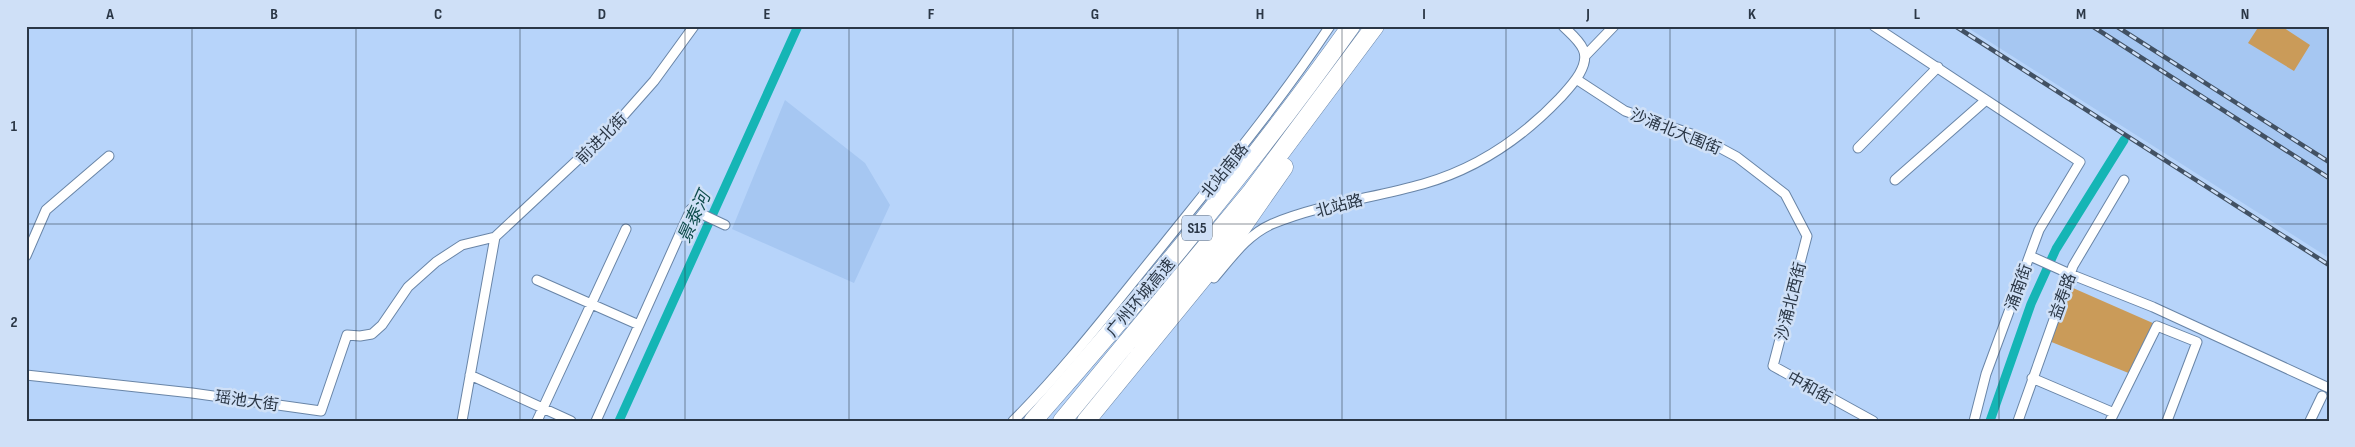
<svg xmlns="http://www.w3.org/2000/svg" width="2355" height="447" font-family="'Sofia Sans Condensed','Noto Sans SC',sans-serif">
<style>
.built{fill:#a6c7f2}
.green{fill:#ca9b59}
.lines{fill:none;stroke-linecap:round;stroke-linejoin:round}
.canal{stroke:#15b5b5;stroke-width:9}
.street-casing{stroke:#6985a7;stroke-width:11}
.highway-casing{stroke:#6985a7;stroke-width:19}
.street{stroke:#fff;stroke-width:9}
.highway{stroke:#fff;stroke-width:18}
.rail-casing{stroke:#425163;stroke-width:4.5}
.rail{stroke:#cfe0f7;stroke-width:2.5;stroke-dasharray:8;stroke-linecap:butt}
.grid{fill:none;stroke:#2b3746;stroke-width:1;stroke-opacity:0.55}
.labels{text-anchor:middle;stroke-width:5;stroke-linejoin:round;paint-order:stroke}
.shield{fill:#cfe0f7;stroke:#5c6a7b;stroke-width:1}
.shield-label{font-size:15px;font-weight:bold;fill:#2b3746}
.street-label{font-size:16px;fill:#2b3746;stroke:#cfe0f7}
.water-label{font-size:18px;font-style:italic;fill:#0f4c4c;stroke:#cfe0f7}
.neatline{fill:none;stroke:#2b3746;stroke-width:2}
.grid-label{font-size:16px;text-anchor:middle;font-weight:bold;fill:#2b3746}
</style>
<rect width="100%" height="100%" fill="#b7d4fa"/>
<path class="built" d="M1965,26H2329V258Z
M785,100L865,163L890,205L854,283L732,229Z"/>
<path class="green" d="M2259,26H2281L2310,45L2294,71L2248,43Z
M2073,288L2155,324L2131,374L2049,341Z"/>
<g class="lines">
<path class="canal" d="M619,421L798,26
M1990,421L2031,304L2056,249L2124,140"/>
<g class="street-casing">
<path id="street" d="M1874,26L2080,162L2039,230L1986,374L1974,421
M1585,56L1614,26
M1576,79L1625,111L1700,137L1737,157L1785,194L1807,236L1773,366L1873,421
M1858,148L1938,67
M1895,180L1986,100
M26,256L46,210L109,156
M2030,256L2070,274L2153,307L2329,388
M1214,278C1232,257 1247,235 1272,224C1320,204 1374,198 1423,184C1476,169 1522,138 1560,98C1570,87 1591,66 1583,49C1579,40 1570,33 1563,26
M537,280L639,325
M26,375L192,393L321,411L347,335L360,336L372,334L382,325L408,287L436,262L462,245L495,237L616,124L654,81L694,26
M470,375L571,421
M2032,378L2114,413
M462,421L495,237
M537,421L626,229
M596,421L691,209L725,225
M1013,421C1067,367 1114,305 1163,245C1220,174 1279,103 1330,26
M2018,421L2073,266L2124,180
M2110,421L2157,326L2197,342L2167,421
M2310,421L2322,396"/>
</g>
<g class="highway-casing">
<path id="highway" d="M1033,421C1145,294 1253,164 1351,26
M1062,421L1252,191L1375,26
M1086,421L1229,246L1284,167"/>
</g>
<use href="#street" class="street"/>
<use href="#highway" class="highway"/>
<g class="rail-casing">
<path id="rail" d="M1955,26L2329,265
M2092,26L2329,178
M2116,26L2329,162"/>
</g>
<use href="#rail" class="rail"/>
</g>
<path class="grid" d="M192,26V421M356,26V421M520,26V421M685,26V421M849,26V421M1013,26V421M1178,26V421M1342,26V421M1506,26V421M1670,26V421M1835,26V421M1999,26V421M2163,26V421M26,224H2329"/>
<g class="labels">
<rect class="shield" x="1182" y="215.5" width="30" height="25" rx="4"/>
<g class="shield-label">
<text x="1197" y="233">S15</text>
</g>
<g class="street-label">
<text transform="translate(1676 131) rotate(22)" y="6">沙涌北大围街</text>
<text transform="translate(601 138) rotate(-45)" y="6">前进北街</text>
<text transform="translate(1224 170) rotate(-51)" y="6">北站南路</text>
<text transform="translate(1339 205) rotate(-15)" y="6">北站路</text>
<text transform="translate(2018 287) rotate(-70)" y="6">涌南街</text>
<text transform="translate(2062 296) rotate(-70)" y="6">益寿路</text>
<text transform="translate(1140 297) rotate(-50)" y="6">广州环城高速</text>
<text transform="translate(1790 301) rotate(-76)" y="6">沙涌北西街</text>
<text transform="translate(1810 387) rotate(29)" y="6">中和街</text>
<text transform="translate(247 400) rotate(8)" y="6">瑶池大街</text>
</g>
<g class="water-label">
<text transform="translate(694 217) rotate(-66)" y="6">景泰河</text>
</g>
</g>
<rect width="2355" height="447" fill="none" stroke="#cfe0f7" stroke-width="55"/>
<rect x="28" y="28" width="2300" height="392" class="neatline"/>
<g class="grid-label">
<text x="110" y="19">A</text>
<text x="274" y="19">B</text>
<text x="438" y="19">C</text>
<text x="602" y="19">D</text>
<text x="767" y="19">E</text>
<text x="931" y="19">F</text>
<text x="1095" y="19">G</text>
<text x="1260" y="19">H</text>
<text x="1424" y="19">I</text>
<text x="1588" y="19">J</text>
<text x="1752" y="19">K</text>
<text x="1917" y="19">L</text>
<text x="2081" y="19">M</text>
<text x="2245" y="19">N</text>
<text x="14" y="131">1</text>
<text x="14" y="327">2</text>
</g>
</svg>
